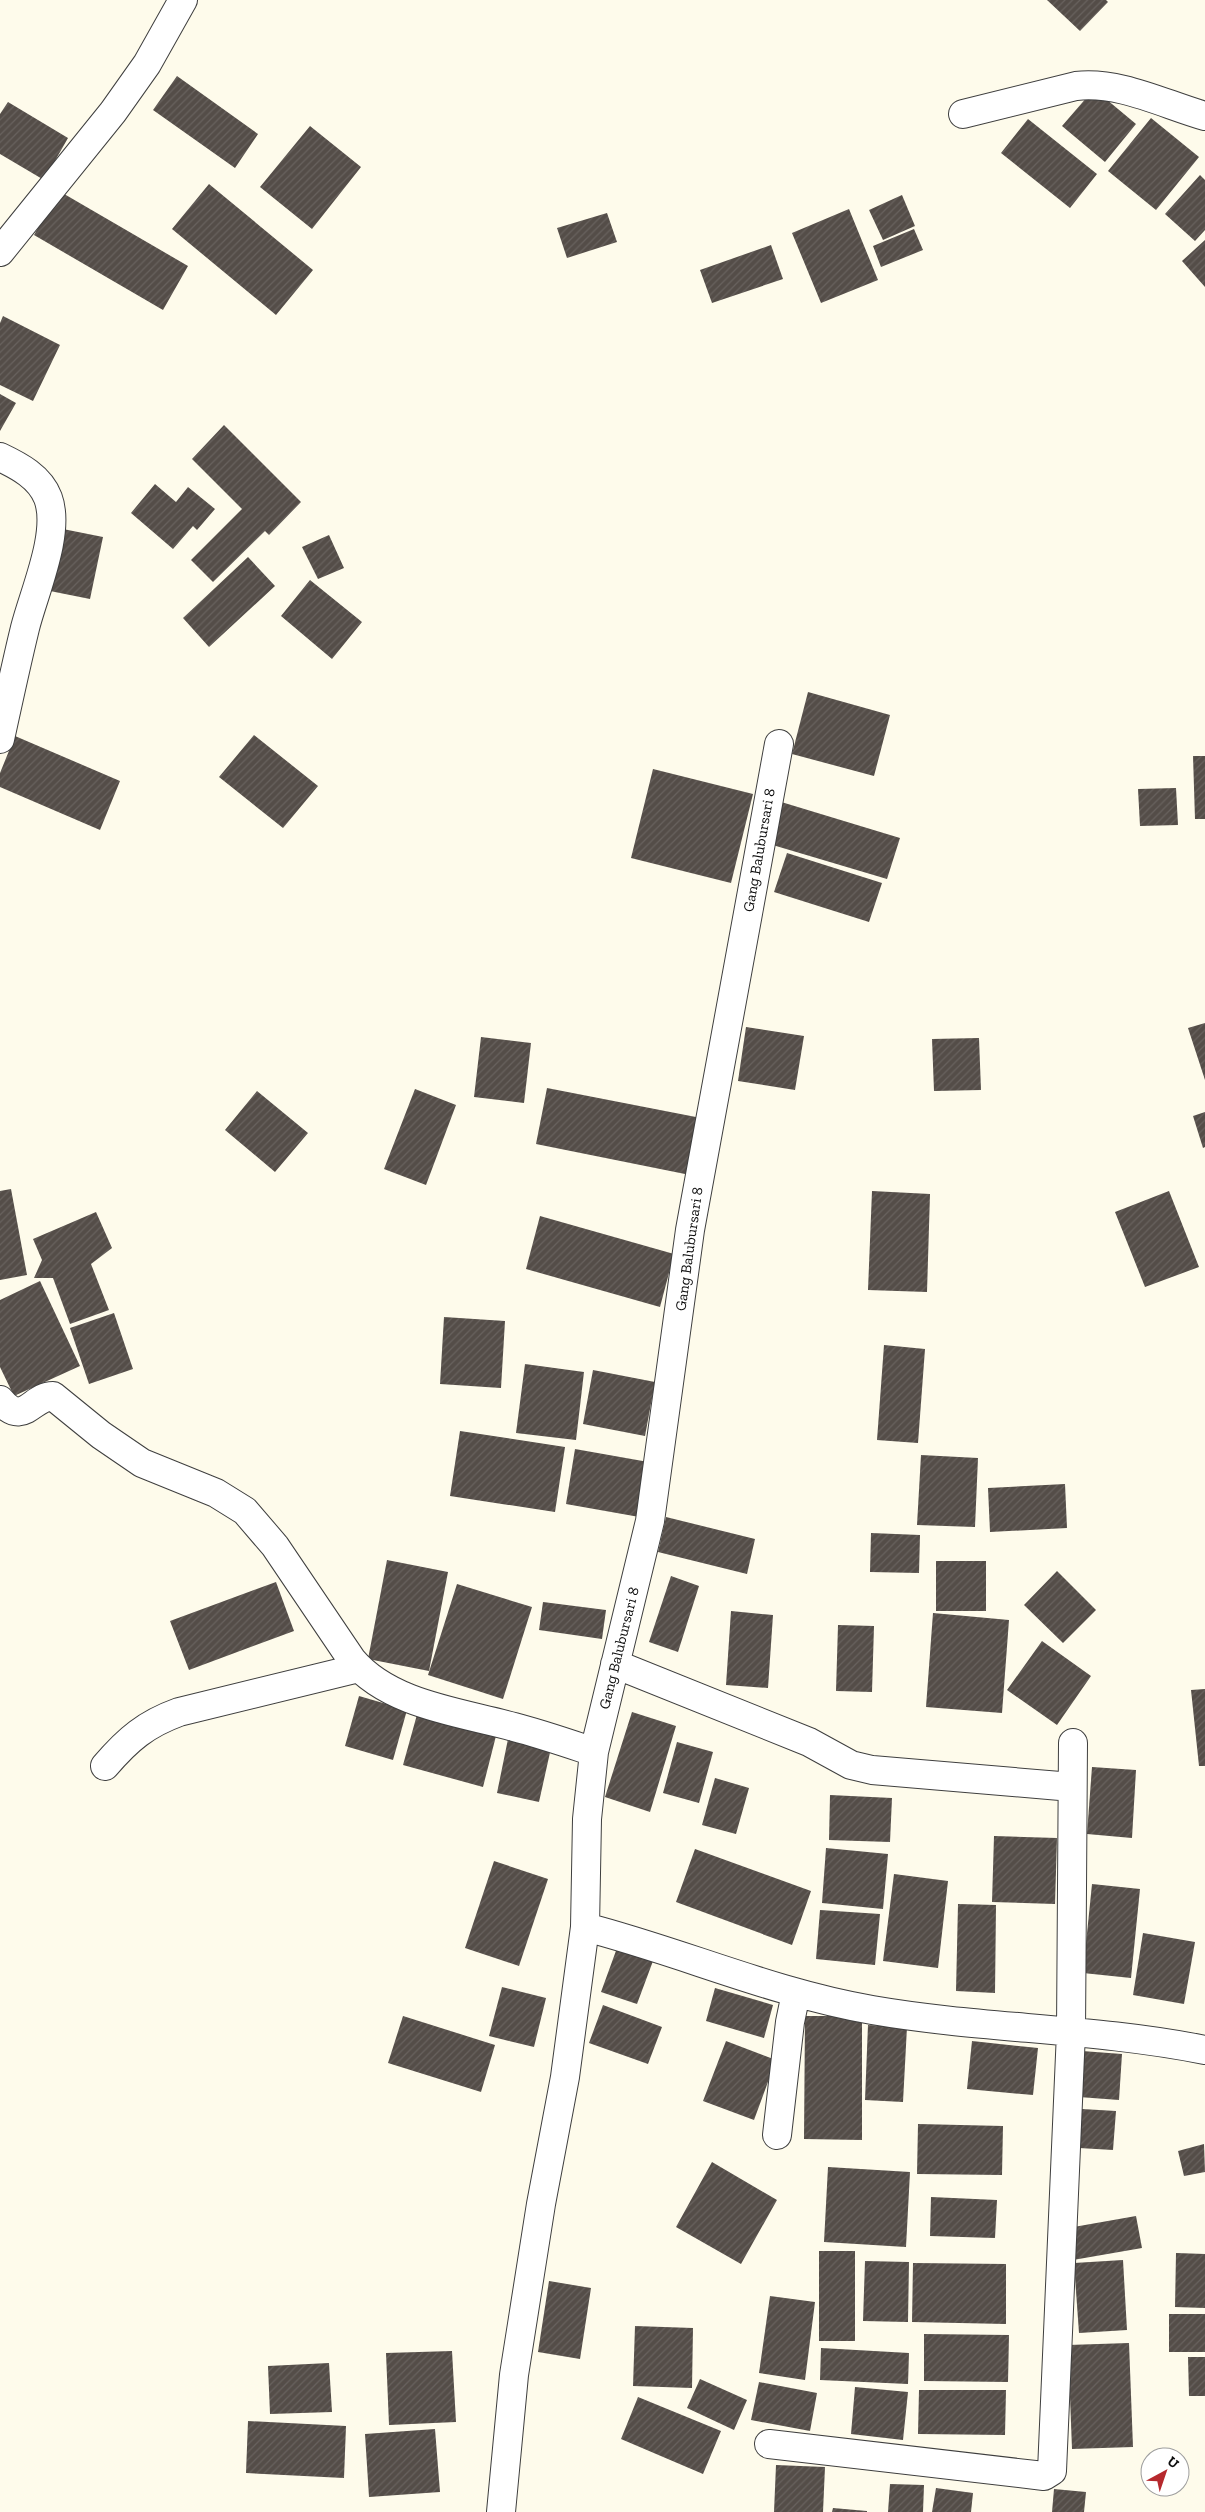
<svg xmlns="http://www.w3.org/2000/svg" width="1205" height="2512" font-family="'Zilla Slab',serif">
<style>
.building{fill:url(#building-hatch)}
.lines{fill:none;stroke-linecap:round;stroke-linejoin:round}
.minor-casing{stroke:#3f3f3f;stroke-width:30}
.minor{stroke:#fff;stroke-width:28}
.labels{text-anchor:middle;stroke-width:5;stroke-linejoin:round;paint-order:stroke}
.street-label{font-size:15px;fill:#0c0c0c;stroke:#fff}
</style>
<defs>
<pattern id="building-hatch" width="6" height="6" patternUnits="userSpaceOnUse" patternTransform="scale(1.25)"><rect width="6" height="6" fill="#544d48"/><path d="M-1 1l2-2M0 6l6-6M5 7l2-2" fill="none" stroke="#68625e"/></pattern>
</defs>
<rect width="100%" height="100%" fill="#fefbeb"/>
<path class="building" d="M1047,0H1106L1108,2L1080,31Z
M177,76L258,134L235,168L153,110Z
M1094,89L1136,124L1105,162L1062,126Z
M8,102L68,138L44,180L0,154V114Z
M1151,118L1199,157L1156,210L1108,171Z
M1028,119L1097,174L1070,208L1001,153Z
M310,126L361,167L312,229L260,187Z
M1200,175L1205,180V230L1195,241L1165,214Z
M209,184L313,270L276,315L172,229Z
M59,191L188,266L163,310L34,235Z
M902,195L915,226L883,240L869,210Z
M849,209L878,280L821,303L792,233Z
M607,213L617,242L567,258L557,228Z
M914,229L923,250L881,267L873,246Z
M1205,240V287L1182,261Z
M771,245L783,279L712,303L700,270Z
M3,316L60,345L33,401L0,385V323Z
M0,394L16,403L0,431Z
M224,425L301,502L269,535L265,531L213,582L191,560L242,509L192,459Z
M155,484L176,502L188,487L215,509L197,530L193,526L173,549L131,513Z
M63,529L103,537L90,599L50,591Z
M329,535L344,568L318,579L302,547Z
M248,557L275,586L209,647L183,618Z
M310,580L362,622L332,659L281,616Z
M808,692L890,715L874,776L792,754Z
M254,735L318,786L283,828L219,777Z
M15,736L120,781L100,830L0,787V773Z
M1193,756H1205V819H1195Z
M653,769L753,794L731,883L631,858Z
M1176,788L1178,825L1140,826L1138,789Z
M778,801L900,838L887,879L766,843Z
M787,853L882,883L869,922L774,892Z
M1205,1023V1080L1188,1028Z
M746,1027L804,1036L795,1090L738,1081Z
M481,1037L531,1043L524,1103L474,1097Z
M979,1038L981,1090L934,1091L932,1039Z
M547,1088L701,1118L690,1175L536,1144Z
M415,1089L456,1105L426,1185L384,1169Z
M257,1091L308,1133L275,1172L225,1130Z
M1205,1112V1147L1203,1148L1193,1116Z
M11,1189L27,1275L0,1280V1191Z
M872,1191L930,1194L927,1292L868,1290Z
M1169,1191L1199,1267L1145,1287L1115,1212Z
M96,1212L112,1248L91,1264L109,1310L70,1324L53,1278H34L42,1260L33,1239Z
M540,1216L674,1254L660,1307L526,1269Z
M40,1281L80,1366L14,1396L0,1367V1300Z
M114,1313L133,1369L89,1384L70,1328Z
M444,1317L505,1321L501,1388L440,1384Z
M884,1345L925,1349L918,1443L877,1440Z
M525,1364L584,1372L576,1440L516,1433Z
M593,1370L655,1382L645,1436L583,1424Z
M460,1431L565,1447L555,1512L450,1496Z
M575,1449L654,1463L645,1518L566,1504Z
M921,1455L978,1458L975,1527L917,1525Z
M1065,1484L1067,1528L990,1532L988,1488Z
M666,1517L755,1539L747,1574L658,1552Z
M871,1533L920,1535L919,1573L870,1572Z
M387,1560L448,1572L429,1671L368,1659Z
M936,1561H986V1611H936Z
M1057,1571L1096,1610L1063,1643L1024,1605Z
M671,1576L699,1586L678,1652L649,1642Z
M276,1582L294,1631L189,1670L170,1621Z
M457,1584L532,1607L503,1699L428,1675Z
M543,1602L606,1610L602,1639L539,1630Z
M731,1611L773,1615L768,1688L726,1685Z
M933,1613L1009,1620L1002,1713L926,1707Z
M838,1625L874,1626L872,1692L836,1691Z
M1042,1641L1091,1676L1057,1725L1007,1690Z
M1205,1689V1766H1199L1191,1690Z
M359,1696L407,1710L393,1760L345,1746Z
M418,1711L497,1732L483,1787L403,1765Z
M632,1712L676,1726L650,1812L605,1797Z
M508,1739L551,1748L539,1802L497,1793Z
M677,1742L713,1752L699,1803L663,1793Z
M1092,1767L1136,1770L1132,1838L1087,1834Z
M715,1778L749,1788L736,1834L702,1825Z
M830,1795L892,1798L890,1842L829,1840Z
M994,1836L1057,1838L1055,1904L992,1902Z
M826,1848L888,1854L883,1909L822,1903Z
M695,1849L811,1891L792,1945L676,1902Z
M494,1861L548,1879L519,1966L465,1948Z
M894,1874L948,1881L938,1968L883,1961Z
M1092,1884L1140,1889L1131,1978L1083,1973Z
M958,1904L996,1905L995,1993L956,1991Z
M820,1910L880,1914L875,1965L816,1959Z
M1143,1933L1195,1942L1184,2004L1133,1995Z
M617,1948L653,1961L637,2004L601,1992Z
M502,1987L546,1998L534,2047L489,2036Z
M715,1988L773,2005L764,2038L706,2021Z
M603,2005L662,2027L648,2064L589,2043Z
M403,2016L495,2045L481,2092L388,2063Z
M805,2016H862V2140L804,2139Z
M868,2025L907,2027L903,2102L865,2100Z
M726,2041L776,2060L754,2120L703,2101Z
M972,2041L1038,2048L1033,2095L967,2089Z
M1082,2051L1122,2054L1119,2100L1079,2097Z
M1082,2109L1116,2111L1113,2150L1079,2148Z
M918,2124L1003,2126L1002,2175L917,2174Z
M1204,2144L1205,2172L1184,2176L1178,2151Z
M712,2162L777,2200L741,2264L676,2227Z
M828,2167L910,2172L906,2247L824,2242Z
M931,2197L997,2200L995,2238L930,2236Z
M1136,2216L1142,2248L1073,2260L1068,2228Z
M819,2251H855V2341H819Z
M1176,2253L1205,2254V2308L1175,2307Z
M1123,2260L1127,2330L1079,2333L1074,2263Z
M865,2261L909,2262L908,2322L863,2321Z
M913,2263L1006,2264V2324L912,2322Z
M549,2281L591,2288L580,2359L538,2352Z
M770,2296L815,2302L805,2380L759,2373Z
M1169,2314H1205V2352H1169Z
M635,2326L693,2328L692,2388L633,2386Z
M924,2334L1009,2335L1008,2382L924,2381Z
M1129,2343L1133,2447L1072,2449L1068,2345Z
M821,2348L909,2353L908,2384L820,2380Z
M452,2351L456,2422L389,2425L386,2353Z
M1188,2357H1205V2396H1189Z
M329,2363L332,2412L270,2414L268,2366Z
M700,2379L747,2400L734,2430L687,2408Z
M759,2382L817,2393L810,2431L751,2420Z
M855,2387L908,2392L903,2440L851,2434Z
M919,2390H1006L1005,2435L918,2434Z
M638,2397L721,2431L703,2474L621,2439Z
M248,2421L346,2426L344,2478L246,2473Z
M435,2429L440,2492L369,2497L365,2434Z
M776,2465L825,2467L823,2512H774Z
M890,2484L924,2485L923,2512H888Z
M936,2488L973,2493L971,2512H932Z
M1054,2489L1086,2492L1084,2512H1052Z
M833,2508L867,2511V2512H832Z"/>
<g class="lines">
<g class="minor-casing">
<path id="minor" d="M963,114L1076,86C1120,81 1163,104 1205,116
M0,252L113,112L147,64L183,0
M0,457C19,466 40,477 48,498C61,533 34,592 25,628C16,665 8,702 0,739
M0,1400C23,1428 32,1396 53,1396L101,1435L142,1463L216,1493L245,1511L275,1546L352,1660C390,1705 460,1712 514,1727C541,1734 567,1743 594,1752L587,1819L585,1927L565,2077L541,2204L514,2375L501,2512
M615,1664L809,1742L851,1765L872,1770L1072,1787
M594,1752L650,1521L690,1230L779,744
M105,1766C128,1739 146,1724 179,1712L359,1668
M585,1927C682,1952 773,1993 872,2010C982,2029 1095,2028 1205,2050
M777,2135L790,2022L796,1993
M769,2444L1044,2476L1052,2471L1071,2032L1073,1743"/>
</g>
<use href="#minor" class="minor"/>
</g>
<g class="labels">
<g class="street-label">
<text transform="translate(759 850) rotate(-80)" y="5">Gang Balubursari 8</text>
<text transform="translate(689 1249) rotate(-82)" y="5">Gang Balubursari 8</text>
<text transform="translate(619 1648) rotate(-76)" y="5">Gang Balubursari 8</text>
</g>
</g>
<g transform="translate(1165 2472) rotate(40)"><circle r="24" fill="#ffffff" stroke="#9e9e9e"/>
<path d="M0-4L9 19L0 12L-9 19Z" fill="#b6292d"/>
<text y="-8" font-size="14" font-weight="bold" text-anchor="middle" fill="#0c0c0c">U</text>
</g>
</svg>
